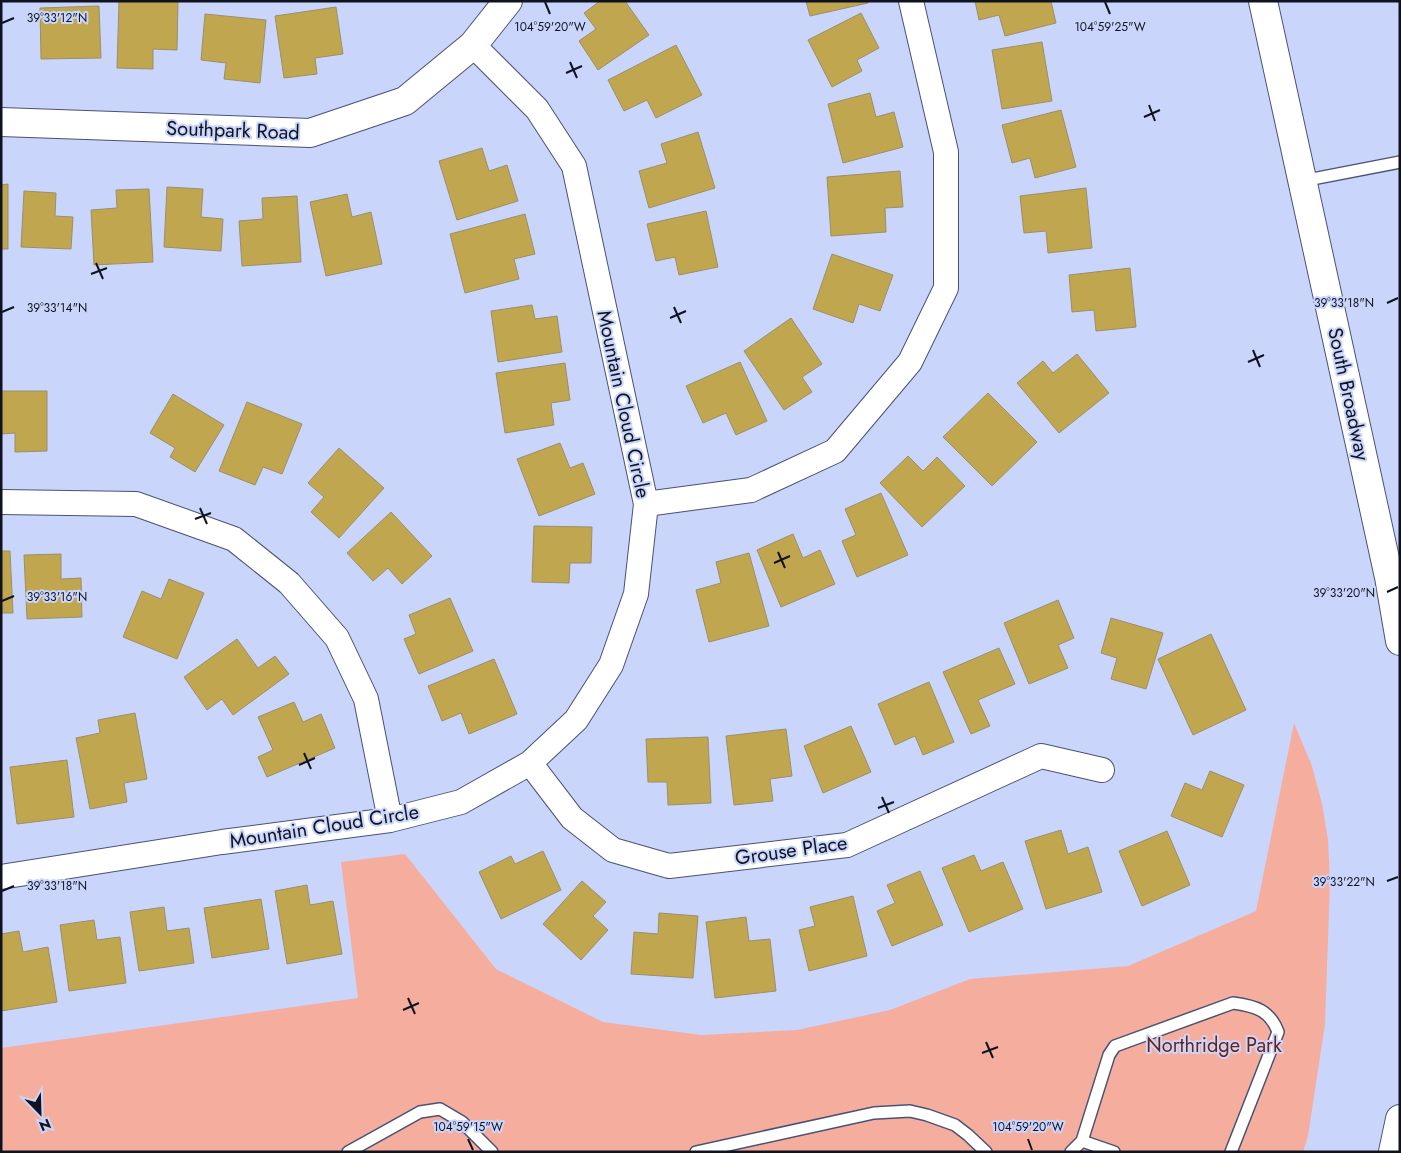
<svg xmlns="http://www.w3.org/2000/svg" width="1401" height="1153" font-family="Jost,sans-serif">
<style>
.green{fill:#f5ae9e}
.building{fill:#c0a64f;stroke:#9b8f69}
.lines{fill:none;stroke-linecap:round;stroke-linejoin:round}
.lane-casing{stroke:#4a5273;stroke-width:14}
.street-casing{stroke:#4a5273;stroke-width:26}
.secondary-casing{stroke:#4a5273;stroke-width:30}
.primary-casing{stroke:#4a5273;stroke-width:30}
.lane{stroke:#fff;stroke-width:11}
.street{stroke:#fff;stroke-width:24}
.secondary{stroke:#fff;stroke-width:28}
.primary{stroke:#fff;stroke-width:28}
.ticks{fill:none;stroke:#0f1320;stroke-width:2}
.labels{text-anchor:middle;stroke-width:4;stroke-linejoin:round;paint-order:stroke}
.street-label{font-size:20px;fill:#0f1320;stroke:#cad5fc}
.park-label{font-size:20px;fill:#6c1f10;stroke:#cad5fc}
.ticks-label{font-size:12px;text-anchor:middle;fill:#0f1320;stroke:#cad5fc;stroke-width:4;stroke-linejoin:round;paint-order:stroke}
</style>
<rect width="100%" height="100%" fill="#cad5fc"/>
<path class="green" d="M1294,723L1312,766L1322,804L1328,839L1330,883L1325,1024L1308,1136L1303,1152H1V1048L358,998L341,862L405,854L496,969L603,1022L701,1035L797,1030L890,1010L970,979L1128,966L1256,911Z"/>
<path class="building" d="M119,1H178L177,50L153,49V69L117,68Z
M600,1H625L649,35L598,70L579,41L596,29L584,13Z
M806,1H868V3L810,16Z
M975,1H1051L1056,23L1005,36L999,15L979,20Z
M99,6L101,58L41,59L40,8Z
M336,7L343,54L315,58L317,74L284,78L275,16Z
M861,13L879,48L857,60L862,71L832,87L808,40Z
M205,14L266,20L260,83L224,79L226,63L201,60Z
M1042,42L1052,101L1002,109L992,50Z
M676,45L702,95L656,118L647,100L624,111L608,80Z
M870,93L876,117L894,112L903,147L843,163L828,104Z
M1061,110L1076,167L1035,178L1030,158L1012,163L1002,125Z
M698,132L715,188L649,208L639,171L667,163L661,144Z
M482,148L489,171L507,165L518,201L457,220L439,161Z
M900,171L903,207L885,208L886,232L831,236L827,177Z
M8,184V249H1V185Z
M167,187L203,189L201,217L223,219L221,251L164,247Z
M1086,188L1092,248L1048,253L1046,231L1024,233L1020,196Z
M149,189L153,262L94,265L91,210L117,208L116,190Z
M24,191L56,193L55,216L73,217L71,249L21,247Z
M347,194L352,217L371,212L382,264L326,276L310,202Z
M297,196L301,262L242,266L239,221L263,219L262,198Z
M706,211L718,267L679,275L675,257L656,261L647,224Z
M525,214L535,254L514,259L519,279L465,293L450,234Z
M832,254L893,275L880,311L859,304L853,323L813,309Z
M1130,268L1136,327L1096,331L1094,310L1072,312L1069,275Z
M532,305L535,319L557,316L562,352L498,362L491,311Z
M791,318L822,364L802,377L812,392L784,410L744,351Z
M1077,354L1109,393L1059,433L1017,383L1043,361L1053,373Z
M740,362L767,421L736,435L726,413L703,423L686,386Z
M565,363L570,400L551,403L554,425L505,433L496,373Z
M1,391H47V451L15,452V433L1,434Z
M988,393L1037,442L992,486L943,437Z
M173,394L224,425L195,472L170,457L175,448L150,433Z
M247,402L302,424L282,474L263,467L255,485L219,471Z
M560,443L570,468L583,463L595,494L539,516L517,459Z
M339,448L384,488L339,538L311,512L324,497L308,483Z
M908,456L923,471L937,457L965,486L922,527L880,483Z
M881,493L908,555L857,577L842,541L856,535L845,509Z
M391,512L432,556L402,584L388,568L373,581L347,553Z
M534,526L592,527L591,563H570L569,583L532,582Z
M793,534L803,558L820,550L835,584L781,607L757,550Z
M1,551H10L13,613H1Z
M749,553L769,626L709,642L696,590L721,583L716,562Z
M61,554V579L81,578L82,617L27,619L24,555Z
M169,579L204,593L177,659L123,637L142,591L161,599Z
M450,598L473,651L419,674L404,639L416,634L409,615Z
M1058,600L1074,638L1058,645L1068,668L1029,684L1004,623Z
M1111,618L1163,633L1146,689L1111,679L1117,658L1101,653Z
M1211,634L1246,710L1193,735L1158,659Z
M237,639L258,668L275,656L289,674L233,715L222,699L207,710L184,677Z
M999,648L1015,684L978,700L990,726L971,734L943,672Z
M494,659L517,714L469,734L461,713L442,721L428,686Z
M929,682L954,742L923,755L915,736L895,745L878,704Z
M294,702L303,722L321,714L335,748L267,777L258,757L273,750L258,717Z
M135,713L147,779L124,783L127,802L90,809L76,738L100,733L98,720Z
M851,726L871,772L823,793L804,746Z
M786,729L792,776L770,779L773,801L734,805L726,736Z
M708,737L711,803L668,805L667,782H648L646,739Z
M67,760L74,817L17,824L10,767Z
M1210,771L1244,785L1222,837L1171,816L1185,783L1202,790Z
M1061,830L1068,854L1088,847L1102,892L1046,909L1025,841Z
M1167,831L1190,885L1142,906L1119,851Z
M543,851L561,890L501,919L479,872L511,856L515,864Z
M974,855L981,871L1003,862L1023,909L969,932L942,868Z
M920,871L943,925L892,946L877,911L895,903L887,885Z
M582,881L606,902L593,916L608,930L581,960L543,924Z
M307,885L310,905L333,901L342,954L287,964L275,891Z
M853,896L867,956L809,971L799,930L815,926L810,907Z
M261,899L269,949L212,958L204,908Z
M164,907L167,931L189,928L194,963L139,971L130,912Z
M659,913L698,916L693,978L631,974L634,932L658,934Z
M746,917L749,941L770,939L776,991L715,998L706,922Z
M94,920L97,940L120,937L126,983L69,991L60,925Z
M19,931L23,952L48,947L57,1002L1,1011V934Z"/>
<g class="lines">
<g class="lane-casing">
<path id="lane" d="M1302,181L1400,162
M1082,1141L1114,1152
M348,1152L420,1112L440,1109L462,1122L492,1152
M696,1152L874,1113L910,1111L927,1115L955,1125L968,1135L986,1152
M1071,1152L1082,1141L1109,1055L1115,1046L1233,1003C1255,1006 1270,1010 1278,1032L1231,1152"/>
</g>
<g class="street-casing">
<path id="street" d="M1,502L136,504L234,539L289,583L337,638L366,699L390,820
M646,504L751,490L835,451L910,362L946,288V152L911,1
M530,763L572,818L613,850L669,866L847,845L1041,756L1102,770
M1,877L222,842L390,820L461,802L530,763L576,720L611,665L636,594L646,504L574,166L537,109L473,45"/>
</g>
<g class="secondary-casing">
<path id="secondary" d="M1,122L310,133L405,101L473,45L508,1"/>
</g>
<g class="primary-casing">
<path id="primary" d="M1263,1L1389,577L1400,641
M1393,1152L1400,1119"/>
</g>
<use href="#lane" class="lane"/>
<use href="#street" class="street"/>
<use href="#secondary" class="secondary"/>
<use href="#primary" class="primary"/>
</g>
<path class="ticks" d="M545,2L550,14M1105,2L1110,14M2,23L14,18M570,62L577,78M566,73L582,66M1149,105L1155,121M1144,117L1160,110M96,263L103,279M91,274L107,268M1387,303L1398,298M674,307L681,323M2,312L14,307M670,318L686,311M1253,350L1260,367M1248,362L1264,355M200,508L207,524M195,519L211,513M778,552L785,568M774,563L790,556M1387,592L1398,587M2,601L14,596M304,753L311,769M299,765L315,758M882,797L889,813M878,808L894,802M1387,881L1398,877M2,891L14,886M408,998L415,1014M403,1010L419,1003M986,1042L993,1058M982,1053L998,1047M468,1139L473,1150M1028,1139L1032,1150"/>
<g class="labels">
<g class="street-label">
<text transform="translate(233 130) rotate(2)" y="7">Southpark Road</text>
<text transform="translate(1349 394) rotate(78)" y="7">South Broadway</text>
<text transform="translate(624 404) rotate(78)" y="7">Mountain Cloud Circle</text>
<text transform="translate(324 826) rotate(-9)" y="7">Mountain Cloud Circle</text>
<text transform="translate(791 850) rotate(-8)" y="7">Grouse Place</text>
</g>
<g class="park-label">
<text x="1214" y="1052">Northridge Park</text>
</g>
</g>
<g class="ticks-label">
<text x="57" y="22">39°33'12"N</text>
<text x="550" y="31">104°59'20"W</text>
<text x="1110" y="31">104°59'25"W</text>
<text x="1344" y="307">39°33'18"N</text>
<text x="57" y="312">39°33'14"N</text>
<text x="1344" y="597">39°33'20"N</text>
<text x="57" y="601">39°33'16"N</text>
<text x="1344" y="886">39°33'22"N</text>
<text x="57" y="890">39°33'18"N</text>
<text x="468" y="1131">104°59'15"W</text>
<text x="1028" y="1131">104°59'20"W</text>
</g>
<rect width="1401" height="1153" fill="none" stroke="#0f1320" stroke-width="5"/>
<g transform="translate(40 1113) rotate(157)" stroke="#cad5fc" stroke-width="4" paint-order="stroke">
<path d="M0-4L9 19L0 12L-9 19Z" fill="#0f1320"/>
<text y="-8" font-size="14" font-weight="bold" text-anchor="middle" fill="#0f1320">N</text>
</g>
</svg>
